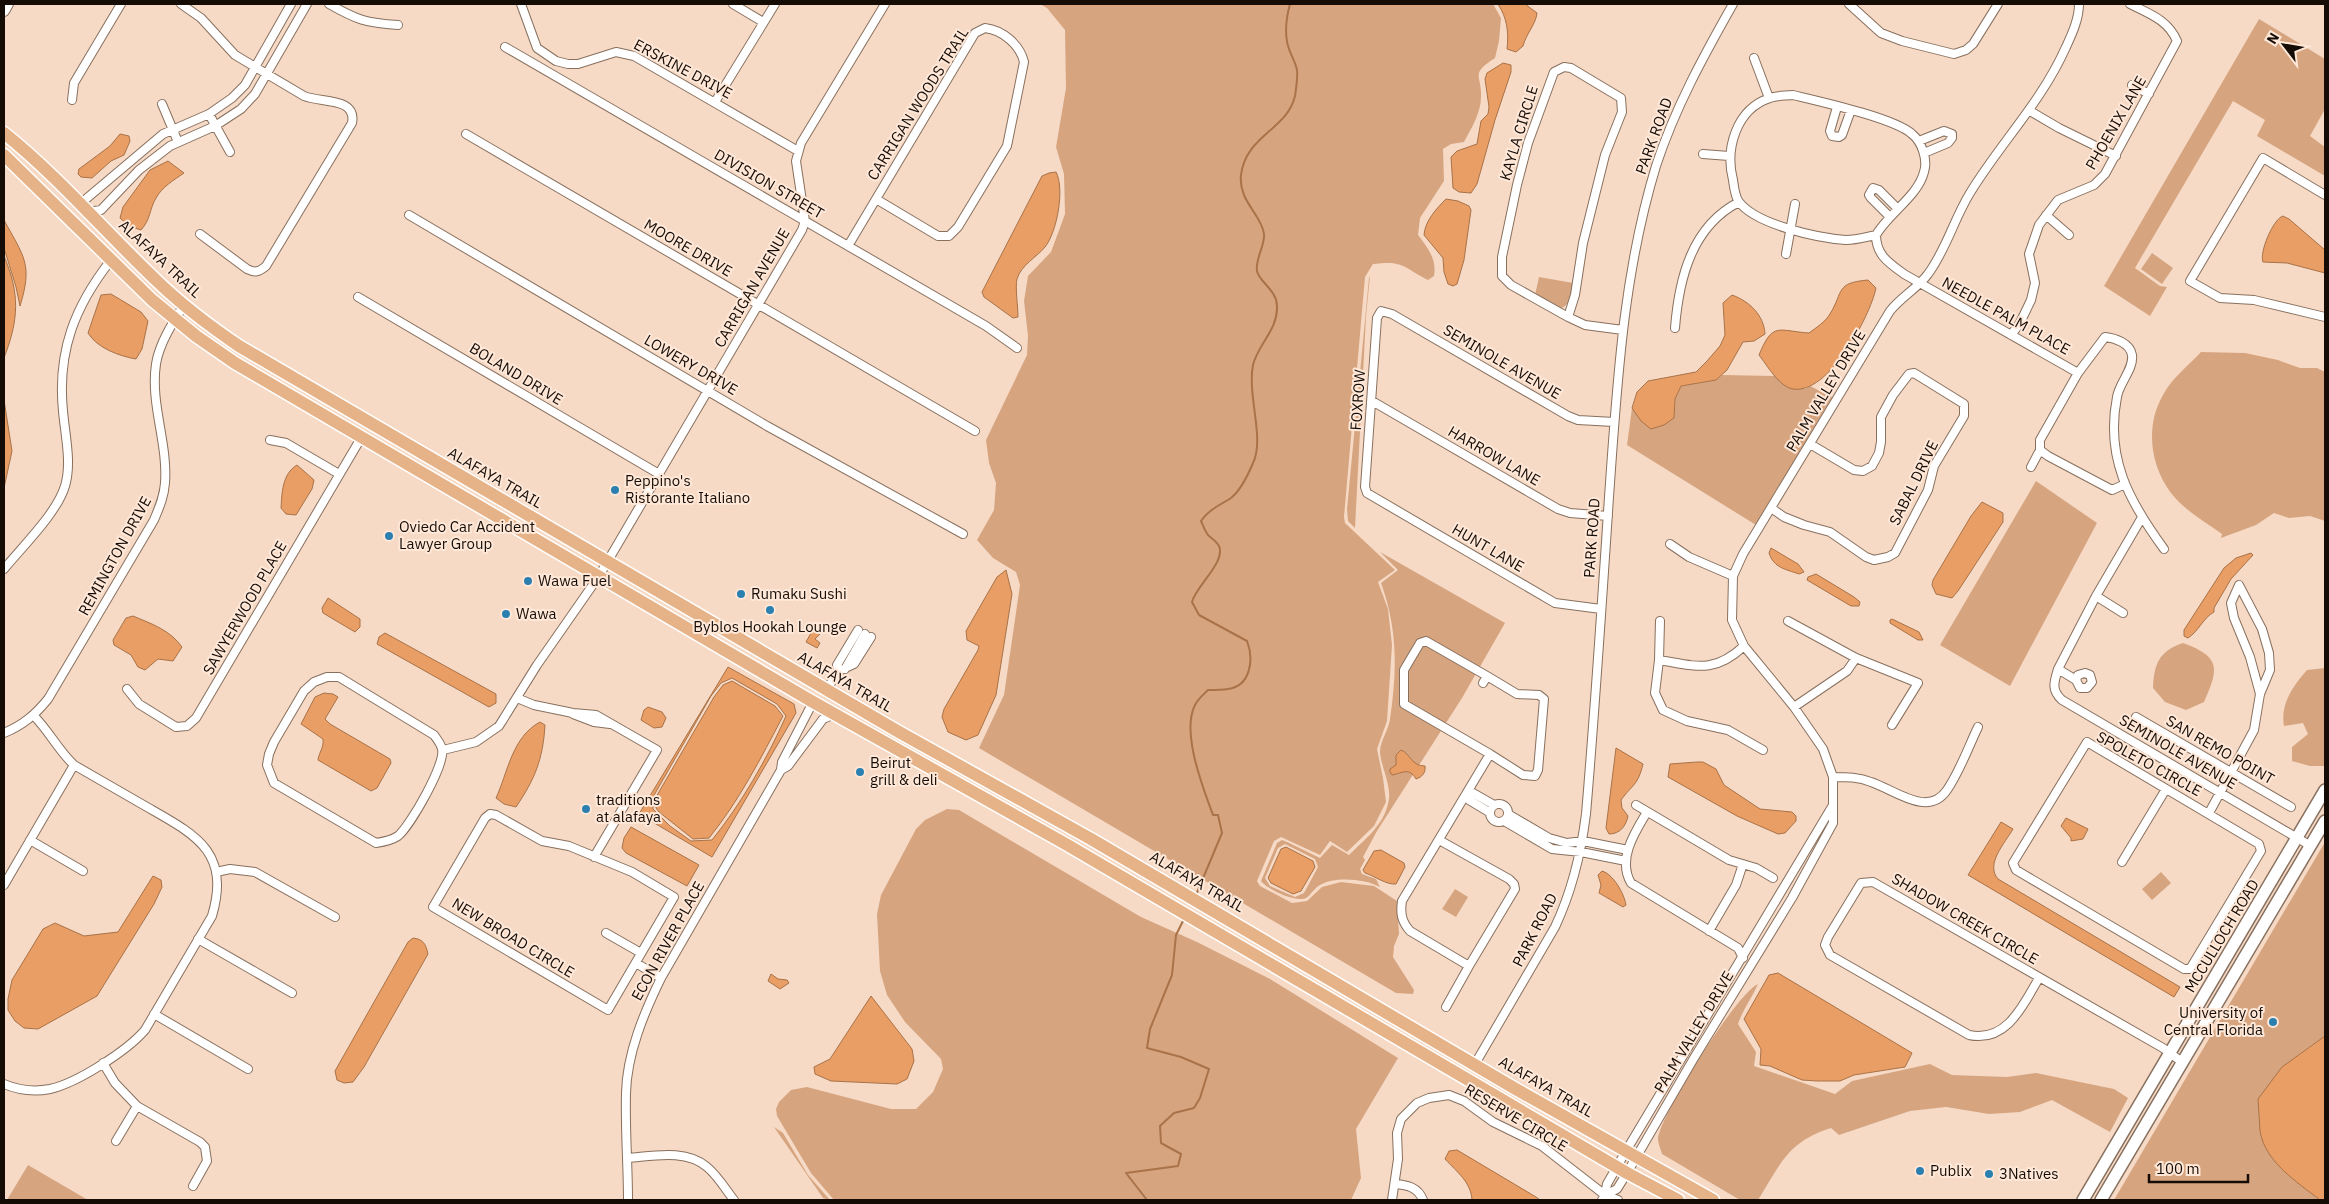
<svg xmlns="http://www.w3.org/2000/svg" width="2329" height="1204" font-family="'IBM Plex Sans',sans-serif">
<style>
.green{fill:#d6a580;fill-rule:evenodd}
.water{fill:#e89e64;stroke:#a97248;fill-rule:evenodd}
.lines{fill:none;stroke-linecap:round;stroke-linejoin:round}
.stream{stroke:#a97248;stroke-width:2}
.minor-casing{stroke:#88705e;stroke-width:10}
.tertiary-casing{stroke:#88705e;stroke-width:12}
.secondary-casing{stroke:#88705e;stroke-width:14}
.primary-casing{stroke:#fff;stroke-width:15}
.minor{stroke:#fff;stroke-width:8}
.tertiary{stroke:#fff;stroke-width:10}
.secondary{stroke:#fff;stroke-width:11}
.primary{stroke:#e6b388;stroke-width:12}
.poi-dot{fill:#2b80b0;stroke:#ffe8d8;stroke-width:2}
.labels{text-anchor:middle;stroke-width:4;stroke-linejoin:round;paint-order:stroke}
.street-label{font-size:15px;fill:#150c06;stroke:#ffe8d8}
.poi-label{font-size:15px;fill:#150c06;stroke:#ffe8d8;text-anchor:start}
</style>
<rect width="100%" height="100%" fill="#f6dac6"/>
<path class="green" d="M1040,4H1493L1501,18L1499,41L1495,58C1469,75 1482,74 1481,97C1481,113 1471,129 1464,142L1451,144L1443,149L1444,181L1420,218L1418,235C1428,248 1437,259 1434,276L1428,280C1403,267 1403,260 1373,264L1365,277L1344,517L1345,523L1395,570L1378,582L1388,609L1392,645L1387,721L1377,749L1383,778L1386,802L1374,826L1347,852L1330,841L1320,855L1281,837L1274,841L1257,881L1260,886L1292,903L1307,901L1322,887L1341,882L1374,886L1397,901L1399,934L1394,946L1393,957L1414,990L1413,994L1396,993L979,748L1004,695L1020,585L1016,572L993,558L977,540L994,510L996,483L989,463L986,440L1027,355L1028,336L1024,301L1028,276L1051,252L1065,214L1064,174L1056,147L1066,88L1065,30L1047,8Z
M2259,19L2325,59V109L2310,136L2325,147V176L2257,136L2265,120L2233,101L2135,268L2160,286L2167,287L2150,316L2104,286Z
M2152,253L2173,268L2162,284L2141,269Z
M1370,276L1366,316L1355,528L1348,521L1347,509L1369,278Z
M1539,277L1573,283C1571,294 1571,304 1560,309L1535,295Z
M2201,352L2245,353L2278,360L2300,368H2317L2325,372V521L2310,516L2289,518L2274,513L2256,525L2221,538L2222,534C2205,522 2184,510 2171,493C2150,465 2145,426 2163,395C2172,378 2188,366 2201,352Z
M1722,375L1775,376L1778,379L1805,389L1810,386L1832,397L1756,525L1627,445L1632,408L1641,421L1674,418L1675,399L1681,386L1716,380Z
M2036,481L2097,523L2010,686L1940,645Z
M1380,552L1505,623L1462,698L1377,831L1363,857L1365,860L1360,869L1362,874L1376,879L1380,887C1366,879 1335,876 1320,885C1314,888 1311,895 1306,898C1295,903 1267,889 1261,881L1277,843L1282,840L1287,842L1320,858L1332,845L1349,855C1364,840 1383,826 1388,804C1393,788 1381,768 1380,752C1380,741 1389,729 1390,719C1397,671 1398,630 1381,583L1398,570ZM1285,844L1315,859L1318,867L1304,893L1295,897L1270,886L1265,878L1278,848Z
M2183,643C2221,657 2219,668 2204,702L2186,710L2165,702L2153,688C2154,664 2159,651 2183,643Z
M2325,668V766H2310L2292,761V747L2308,734L2303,723L2284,726C2280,704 2293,686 2307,670Z
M947,809L959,810L1141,917L1197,942L1270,979L1398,1058L1356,1129L1361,1178L1351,1200H834L811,1173L777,1116L776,1109L779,1102L791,1090L807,1087L891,1109H916L933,1092L943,1069L941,1059L905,1022L887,995L880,971L877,914L881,895L916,829L925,820Z
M2325,842V1036L2282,1067L2272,1158L2288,1174L2320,1200H2114Z
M2161,872L2171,883L2152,900L2142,889Z
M1455,889L1468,897L1456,917L1442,909Z
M1758,984C1752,998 1743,1009 1738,1024L1756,1052L1754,1066L1835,1094L1852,1081L1930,1064L1952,1075L2007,1077L2036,1073L2114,1089L2128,1098L2110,1132L2052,1100L2020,1112L1989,1114L1946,1107L1910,1111L1839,1135L1831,1128C1787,1142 1781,1164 1758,1200H1740L1662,1154C1661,1150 1658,1143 1658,1139C1660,1115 1737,993 1758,984Z
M774,1127L783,1133L808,1175L830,1200L823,1198Z
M28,1165L88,1200H7Z"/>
<path class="water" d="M1498,4H1525L1537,13C1536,24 1526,34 1523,46L1516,52L1507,49C1509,32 1507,18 1498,4Z
M1503,63L1511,65V72L1495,120L1477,184L1471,193L1459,192L1453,188L1451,157L1457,151L1477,144L1481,121L1488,114L1489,107L1485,79L1487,73Z
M120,134L129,136L130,141L124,155L111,161L92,178L81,177L78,174L79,169L110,146Z
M168,161L184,173C174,180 162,187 156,198C149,210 151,219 141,230L129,226L120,218L123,207L150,170Z
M1056,172C1065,189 1057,232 1045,247C1037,257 1021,265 1017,279C1015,287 1018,307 1018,317L1013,318L984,297L982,292L1042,176L1049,173Z
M1446,199L1458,201L1469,206L1471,210L1464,260L1457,284L1453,286L1448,284L1444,272L1443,258L1424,235C1425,221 1436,209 1446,199Z
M2283,216L2289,219L2325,250V273L2287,263L2263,262C2259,253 2273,219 2283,216Z
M4,220C24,257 33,264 20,306L16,287L4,248Z
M4,256C20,294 19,319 4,358Z
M1868,280L1876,288C1870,317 1828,395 1793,389C1779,387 1767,365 1759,355C1773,321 1778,331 1809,333C1817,327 1825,322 1830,314C1844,291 1835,283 1868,280Z
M111,294L141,312L148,321L142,349L136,359C119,356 97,348 88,333L101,295Z
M1732,295C1749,301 1764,315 1765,334L1754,341L1743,342L1727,370L1716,380L1681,386L1675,399L1674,418L1664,425L1651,429L1641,421L1632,408L1637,392L1648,381L1696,372L1707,361L1720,346L1725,335L1723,303Z
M4,400L12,451L4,488Z
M297,465L314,480L312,489L296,515L286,514L281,508C282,493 282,474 297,465Z
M1982,502L2003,513V522L1958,591L1952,598L1936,594L1932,585L1933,580L1971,516Z
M1771,548L1798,564L1804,572L1799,574C1785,569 1774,568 1769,553Z
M2251,553L2253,555L2231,579L2214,608V612C2203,618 2199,631 2188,638L2184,636V630L2224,568L2236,558Z
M1006,570L1012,594L996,695L978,735L966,740L948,732L942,717L944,709L978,650L979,646L967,640L966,631L997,577Z
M1816,574L1854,597L1860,602L1859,606H1851L1807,580L1808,577Z
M328,598L360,619V627L355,632L323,613L322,608Z
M133,616C152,624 170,630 182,647L173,661L158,659L145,670L138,667L131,655L114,645L113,640L126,618Z
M1892,619L1919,632L1923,640H1918L1890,623V620Z
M815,626L822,632L815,639L820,643L817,648L806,642Z
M385,633L496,694V703L489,707L377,644L379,637Z
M728,667L794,704L796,713L712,857L639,814ZM732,678L777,704L786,716C767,759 741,804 712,840L691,841L670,826L653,809V797L711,696L721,683Z
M732,681L775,706L783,716C761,758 739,801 709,838L693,839L659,812L656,808V797L714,697L723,685Z
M324,693L333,694L338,697L325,719L330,724L390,759L391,763L377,788L371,791L318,760C319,752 324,748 323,739L301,724L315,697Z
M648,707L662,712L666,718L662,727L654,728L641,720L644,710Z
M540,722L545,725C543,759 535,779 516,807L504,804L496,798C508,772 512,737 540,722Z
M1616,748L1643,764C1638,785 1633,784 1621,800L1622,808L1628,816C1626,826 1620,834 1609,834L1606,828Z
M1401,750C1411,754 1411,766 1425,766C1426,773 1422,777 1416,779C1409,767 1403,773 1392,775L1390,772V769L1396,765V755Z
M1697,762H1703L1716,769L1724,785L1760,809L1792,812L1796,816V821L1785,833L1778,834L1737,816L1668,777L1670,764Z
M2066,818L2088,829L2083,839L2071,841V838L2061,826Z
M2001,822L2013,829C2005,843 1985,864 1998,879L2180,987L2174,997L1968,875Z
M631,827L699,865L687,886L626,853L622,848L624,838Z
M1286,847L1313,861L1315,867L1301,891L1293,894L1271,883L1268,878L1281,849Z
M1381,850L1404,863L1405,867L1396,884C1386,885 1375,876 1365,873L1363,870L1374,851Z
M1602,871C1613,874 1624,893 1626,905L1623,907L1599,893L1601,885L1598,875Z
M153,876L161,880L162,887L154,904L97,996L38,1029L24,1028L15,1021L8,1010V999L12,980L43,929L55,923L84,936L118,932Z
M413,938C423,939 426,944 428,954L364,1067L353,1082L344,1083L337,1080L335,1071L408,942Z
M1778,973L1912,1053L1905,1067L1854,1075L1840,1081H1817L1802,1080L1770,1066L1760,1065L1761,1049L1744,1019L1769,975Z
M771,974L778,979L787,980L789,983L780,989L768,981Z
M871,996L912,1049L914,1061L907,1079L897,1084L831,1081L815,1074L814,1067L830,1059Z
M2325,1036V1200H2320C2297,1182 2265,1162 2260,1131C2259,1120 2259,1110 2258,1099L2282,1067Z
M1457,1150L1536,1197L1540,1200H1472C1471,1182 1457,1172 1445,1159L1449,1151Z"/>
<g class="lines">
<path class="stream" d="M1196,895L1222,833L1218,815H1213C1203,788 1181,732 1195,705C1198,699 1204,694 1208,690C1214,690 1222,690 1228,689C1251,686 1254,659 1247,641L1199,615L1192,602C1196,586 1226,562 1219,546C1217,542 1211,538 1208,535C1205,531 1203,525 1201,521C1208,510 1220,505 1231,498C1241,490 1248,475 1253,463C1265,439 1247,395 1253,365C1258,344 1278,330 1277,306C1277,290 1259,282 1257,271C1255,259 1265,246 1264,234C1262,215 1238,201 1241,175C1246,135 1287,130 1295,96C1296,89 1298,77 1297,70C1295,60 1288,51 1287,41C1285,30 1287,15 1290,4
M1147,1200L1126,1173L1178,1166L1181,1154L1161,1143L1160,1126L1174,1113L1194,1108L1200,1098L1209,1069L1181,1057L1147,1048L1150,1029L1172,975L1176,935L1184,919"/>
<g class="minor-casing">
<path id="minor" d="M181,4L201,18L235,55L304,96C321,103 357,97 352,123L266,266C259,272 255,273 247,269L200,234
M329,4C357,20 366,23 398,25
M521,4L537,48L556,61L568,64H578L616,52L634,56L798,151
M733,4L763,22
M1849,4L1881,33L1902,41L1954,54L1966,50L1973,44L1998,4
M985,28C1003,30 1020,45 1024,62L1007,146L958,227L949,236H938L876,199L975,33Z
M505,47L986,326L1017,348
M1754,58L1769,98
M1564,67L1571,68L1621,98L1622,112L1605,155L1583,243L1575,295L1568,317L1511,285L1502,276V257L1517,185L1528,143L1554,72Z
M2132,85L2149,94
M1793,95C1818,101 1895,118 1912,134C1922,142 1928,160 1924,172C1918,196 1889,213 1876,235C1866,237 1856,240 1846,240C1818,238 1757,225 1739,202C1735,197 1734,187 1733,180C1725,149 1736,109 1770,98C1777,95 1785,96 1793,95Z
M72,100L74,83L121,4
M715,102L775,4
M162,104L178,142
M1837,107L1830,131L1832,136L1839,137L1842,135L1851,110
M2030,111L2059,128L2116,156
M209,114L230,152
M466,134L975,431
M1919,141L1944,131L1952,134V138L1948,143L1924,153
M1703,154L1729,156
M2325,195L2263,158L2190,281L2220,298L2254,300L2325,317
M80,204L163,134L209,114L232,98L245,85L291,4
M88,212L101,210L139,170L170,146L215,126L241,109L255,94L307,4
M409,215L767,426L963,534
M2046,215L2069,235
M1889,216L1871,198L1869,195L1873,188L1879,190L1897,208
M1876,235C1876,255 1889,263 1904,274L2078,373
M848,246L876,199
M1786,254L1795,204
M358,297L659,474
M1568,317L1585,325L1623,330
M1675,328C1679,278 1692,226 1739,202
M2011,335L2020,323L2031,300L2035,283L2029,254L2039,225L2058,200L2094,185L2105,174L2177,41C2168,20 2150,14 2130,4
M1372,401L1558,509L1570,513L1608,516
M270,440L286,443L339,474
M2040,450V440L2078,373L2105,337C2115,338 2130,343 2132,355C2134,369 2119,383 2117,397C2105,458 2129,501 2164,549
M2031,467L2040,450L2048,456L2112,490L2123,485
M1771,508L1784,517L1804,525L1830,532L1866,557L1874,560L1888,557L1895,553L1928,490L1934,466L1964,416V404L1914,373L1909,374L1893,395L1881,417V442L1879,453L1872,466L1863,471L1854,470L1810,444
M1670,544L1689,557L1733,576
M4,569C22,547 57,513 65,486C72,463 65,435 63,411C57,351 75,306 111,260
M2096,596L2123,613
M1601,609L1555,603L1367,493L1365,487L1377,318L1381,311L1392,314L1568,416L1578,420L1614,422
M1660,621L1659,660L1655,693L1663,710L1687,721L1728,730L1763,750
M1788,621L1856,658L1918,683L1892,725
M1659,660C1696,666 1714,674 1744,646
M845,669L865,634
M2058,669C2054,682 2051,690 2062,700L2311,846
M839,671L837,665L858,630
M1487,676L1517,694L1539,695L1544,699L1538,770L1535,776L1523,775L1490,754
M327,677H339L434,735C437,739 441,744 442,749C446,764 410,826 398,836C392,840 383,842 376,843L274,783L267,765L269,754L274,742L304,691L314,682Z
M2076,680L2078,675L2085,673L2090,675L2092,682L2087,688H2080L2076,680L2058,669L2096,596L2141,519
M127,689L139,704L176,727L187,726L196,718L361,438
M826,690L839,671L854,664L871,637
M517,698L534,705L573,713L596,715L657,750L594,857
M1794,707L1847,671L1856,658
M573,714L594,722L610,724
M2136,717L2291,807
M4,733C23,725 35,715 48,699L154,520C159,508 164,497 165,483C168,443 150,404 156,364C159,344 173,322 184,305
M2087,742L2259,844L2261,851L2190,969H2184L2016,870L2013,863Z
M443,750L476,742L499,726L537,665L599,576L802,230L805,221L796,161L801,143L885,4
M781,770L788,766L823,719L835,714
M1833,777C1847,777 1859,777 1871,782C1895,790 1928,818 1947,790C1960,771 1968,748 1978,727
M1490 813a9 9 0 1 1 18 0a9 9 0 1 1-18 0Z
M1636,805L1729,860L1756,868L1773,878
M1489,812L1469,800L1467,794L1473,793L1494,805
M1647,812C1635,832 1617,859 1631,883L1738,948L1743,958
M2209,813L2254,730L2260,694L2270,670L2269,653L2262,629L2239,585L2231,603L2234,618L2250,657L2260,694
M490,814L496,815L542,841L569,846L632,872L674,897L608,1010L433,907L485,818Z
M1508,814L1549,838L1567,843L1583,841L1628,850
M1504,821L1552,849L1581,852L1626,861
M30,840L83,871
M1439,840L1509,879L1514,884L1515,889L1469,966L1410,931C1402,922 1400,914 1402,901L1490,754L1404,704V670L1420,643L1426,641L1487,676L1483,683
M2122,862L2166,789
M216,872L230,869L255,872L335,917
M4,885L74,765
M1709,931L1736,885L1743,864
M606,933L641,953
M198,939L292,993
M636,963L661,978
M2039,978C2023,1005 2007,1043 1969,1035L1830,955L1825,945L1828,937L1861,883L1873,882L2163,1048L2182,1062
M1446,1007L1469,966
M154,1014L248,1069
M103,1063L115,1083L137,1106L200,1142L205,1147L207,1161L193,1186
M1475,1064L1555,927C1572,891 1581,854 1586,814C1595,709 1602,603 1609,497C1617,385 1623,274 1656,166C1675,108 1703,57 1733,4
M4,1084C18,1090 34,1092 50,1089C77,1083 127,1051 145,1030L212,916C231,852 196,835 147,807C123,793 98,779 74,765C58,750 49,731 34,716
M116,1141L137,1106
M628,1158C654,1156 686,1149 707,1167C718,1176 726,1190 734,1200
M1395,1184C1407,1185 1418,1187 1423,1200
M1605,1195L1617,1189L1627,1173L1694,1058L1792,898L1833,823V777L1823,749L1794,707L1744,646L1732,620L1733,576L1743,554L1890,311C1902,296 1918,288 1928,274C1946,250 1954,219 1970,193C2001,142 2041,103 2066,47C2072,34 2079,19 2079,4
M628,1200C628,1165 625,1129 626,1093C627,1053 644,1013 661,978L781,770L782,762L813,702
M1392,1200L1398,1159L1397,1133L1401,1119L1417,1103L1429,1098L1449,1095L1464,1101L1493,1122L1542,1146L1605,1195L1618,1200
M1602,1200L1605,1195L1607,1184L1626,1151L1833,805"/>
</g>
<g class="tertiary-casing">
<path id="tertiary" d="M4,11L8,4"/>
</g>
<g class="secondary-casing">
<path id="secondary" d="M2083,1200L2325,790
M2101,1200L2325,821"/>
</g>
<g class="primary-casing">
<path id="primary" d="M4,133C60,178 106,233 158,282C183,306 211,327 239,346L899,732L1091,839L1514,1088L1713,1200
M4,155L152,300L196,336L235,363L813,702L1064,843L1627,1173L1678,1200"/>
</g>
<use href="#minor" class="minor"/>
<use href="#tertiary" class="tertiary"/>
<use href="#secondary" class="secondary"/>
<use href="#primary" class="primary"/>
</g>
<g class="poi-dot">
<circle cx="615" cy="490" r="5"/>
<circle cx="389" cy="536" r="5"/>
<circle cx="528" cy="581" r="5"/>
<circle cx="741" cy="594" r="5"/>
<circle cx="770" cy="610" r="5"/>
<circle cx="506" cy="614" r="5"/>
<circle cx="860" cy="772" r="5"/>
<circle cx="586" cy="809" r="5"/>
<circle cx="2273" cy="1022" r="5"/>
<circle cx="1920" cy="1171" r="5"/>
<circle cx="1989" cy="1174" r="5"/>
</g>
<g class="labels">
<g class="street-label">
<text transform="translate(683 69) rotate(28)" y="5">ERSKINE DRIVE</text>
<text transform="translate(918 104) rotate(-58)" y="5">CARRIGAN WOODS TRAIL</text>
<text transform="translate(2116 123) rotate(-60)" y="5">PHOENIX LANE</text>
<text transform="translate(1519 133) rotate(-73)" y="5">KAYLA CIRCLE</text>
<text transform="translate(1654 136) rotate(-70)" y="5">PARK ROAD</text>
<text transform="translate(769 184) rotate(30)" y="5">DIVISION STREET</text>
<text transform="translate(688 248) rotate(30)" y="5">MOORE DRIVE</text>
<text transform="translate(160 259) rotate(43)" y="5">ALAFAYA TRAIL</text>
<text transform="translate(752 288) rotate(-60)" y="5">CARRIGAN AVENUE</text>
<text transform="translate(2006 316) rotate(29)" y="5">NEEDLE PALM PLACE</text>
<text transform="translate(1502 362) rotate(30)" y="5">SEMINOLE AVENUE</text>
<text transform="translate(691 365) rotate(30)" y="5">LOWERY DRIVE</text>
<text transform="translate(516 374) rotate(31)" y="5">BOLAND DRIVE</text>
<text transform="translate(1826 391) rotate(-59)" y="5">PALM VALLEY DRIVE</text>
<text transform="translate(1358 400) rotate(-86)" y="5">FOXROW</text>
<text transform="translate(1494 456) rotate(30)" y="5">HARROW LANE</text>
<text transform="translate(495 478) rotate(30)" y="5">ALAFAYA TRAIL</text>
<text transform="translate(1914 483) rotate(-64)" y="5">SABAL DRIVE</text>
<text transform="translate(1592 538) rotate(-86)" y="5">PARK ROAD</text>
<text transform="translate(1488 548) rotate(30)" y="5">HUNT LANE</text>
<text transform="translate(115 556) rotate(-61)" y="5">REMINGTON DRIVE</text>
<text transform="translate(245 608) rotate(-60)" y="5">SAWYERWOOD PLACE</text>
<text transform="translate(845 682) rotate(30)" y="5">ALAFAYA TRAIL</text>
<text transform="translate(2220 750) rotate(30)" y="5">SAN REMO POINT</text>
<text transform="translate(2178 752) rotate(30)" y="5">SEMINOLE AVENUE</text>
<text transform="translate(2149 764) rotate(29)" y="5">SPOLETO CIRCLE</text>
<text transform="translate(1197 882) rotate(30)" y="5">ALAFAYA TRAIL</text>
<text transform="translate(1965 919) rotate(30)" y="5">SHADOW CREEK CIRCLE</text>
<text transform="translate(1535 930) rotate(-63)" y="5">PARK ROAD</text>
<text transform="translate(2222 936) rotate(-59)" y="5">MCCULLOCH ROAD</text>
<text transform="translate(513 938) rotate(31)" y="5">NEW BROAD CIRCLE</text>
<text transform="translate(668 941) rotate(-61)" y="5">ECON RIVER PLACE</text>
<text transform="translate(1694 1032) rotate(-59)" y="5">PALM VALLEY DRIVE</text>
<text transform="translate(1546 1087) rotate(30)" y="5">ALAFAYA TRAIL</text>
<text transform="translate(1516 1118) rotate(31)" y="5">RESERVE CIRCLE</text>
</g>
<g class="poi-label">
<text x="625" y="486">Peppino's<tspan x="625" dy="17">Ristorante Italiano</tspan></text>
<text x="399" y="532">Oviedo Car Accident<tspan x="399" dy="17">Lawyer Group</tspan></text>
<text x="538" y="586">Wawa Fuel</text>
<text x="751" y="599">Rumaku Sushi</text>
<text x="516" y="619">Wawa</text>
<text x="770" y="632" text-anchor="middle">Byblos Hookah Lounge</text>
<text x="870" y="768">Beirut<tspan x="870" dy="17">grill &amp; deli</tspan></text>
<text x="596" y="805">traditions<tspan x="596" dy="17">at alafaya</tspan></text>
<text x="2263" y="1018" text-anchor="end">University of<tspan x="2263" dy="17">Central Florida</tspan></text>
<text x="1930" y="1176">Publix</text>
<text x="1999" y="1179">3Natives</text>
</g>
</g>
<rect width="2329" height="1204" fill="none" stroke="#150c06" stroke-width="10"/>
<g transform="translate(2284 45) rotate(301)" stroke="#ffe8d8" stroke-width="4" paint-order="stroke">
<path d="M0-4L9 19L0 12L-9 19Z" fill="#150c06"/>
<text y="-8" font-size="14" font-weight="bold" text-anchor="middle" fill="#150c06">N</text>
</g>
<path d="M2149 1174v8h99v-8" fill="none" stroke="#150c06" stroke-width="2.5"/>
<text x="2156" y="1174" font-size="15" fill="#150c06" stroke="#ffe8d8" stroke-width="4" paint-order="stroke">100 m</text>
</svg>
